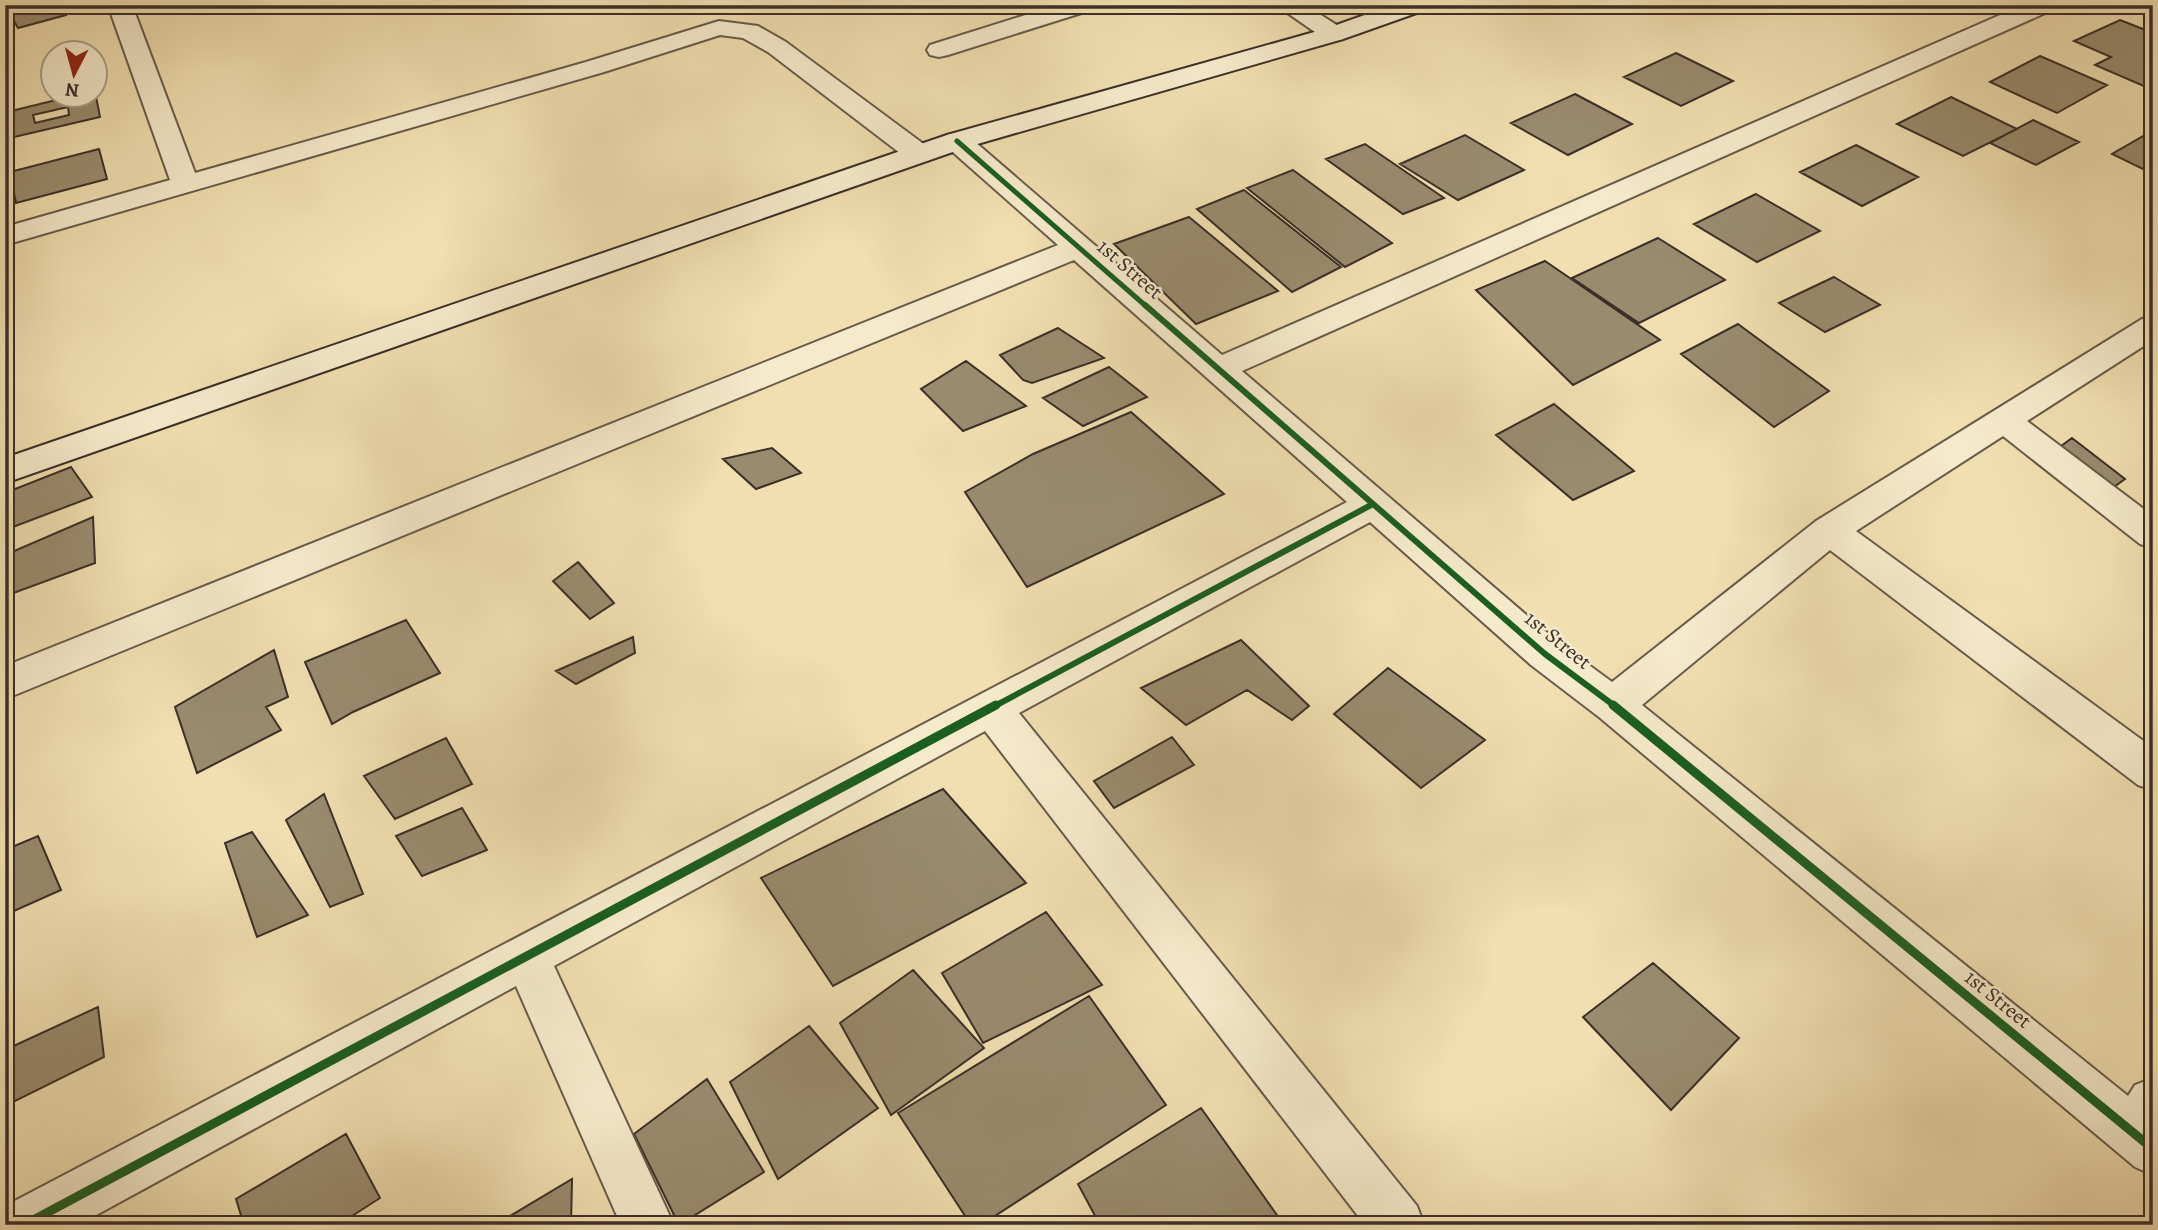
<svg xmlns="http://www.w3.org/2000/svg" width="2158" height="1230" font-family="Alegreya,serif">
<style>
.building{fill:#9a8b6f;stroke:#3b2f28;stroke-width:2;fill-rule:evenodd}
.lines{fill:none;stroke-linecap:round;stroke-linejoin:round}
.street-casing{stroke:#685b4a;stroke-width:4}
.secondary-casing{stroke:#3b2f28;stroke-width:4}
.street{fill:#f6eacc;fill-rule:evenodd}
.secondary{fill:#f6eacc;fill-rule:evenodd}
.cycleway-far2-casing{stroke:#f6eacc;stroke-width:9}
.cycleway-far1-casing{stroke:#f6eacc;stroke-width:10}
.cycleway-casing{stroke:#f6eacc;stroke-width:13}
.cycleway-far2{stroke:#1b5e20;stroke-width:5}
.cycleway-far1{stroke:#1b5e20;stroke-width:6}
.cycleway{stroke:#1b5e20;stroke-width:9}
.labels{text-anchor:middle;stroke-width:5;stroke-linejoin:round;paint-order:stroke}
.street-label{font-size:21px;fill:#3b2f28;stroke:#f6eacc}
</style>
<rect width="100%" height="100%" fill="#f1dfb1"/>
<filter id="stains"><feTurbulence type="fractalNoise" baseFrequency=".00286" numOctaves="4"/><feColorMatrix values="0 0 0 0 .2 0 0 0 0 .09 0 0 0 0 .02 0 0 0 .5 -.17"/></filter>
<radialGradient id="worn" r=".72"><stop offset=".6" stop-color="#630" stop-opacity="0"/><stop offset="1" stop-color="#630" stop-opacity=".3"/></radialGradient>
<path class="building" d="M5,5H61L66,15L18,28Z
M2120,20L2153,33V90L2095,65L2111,57L2074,41Z
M1676,53L1733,81L1681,106L1624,77Z
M2040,56L2107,85L2057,113L1990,82Z
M95,91L100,117L14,137L11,111L81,94H94ZM68,107L69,115L35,123L33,115Z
M1575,94L1632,124L1568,155L1511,123Z
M1951,97L2017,129L1963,156L1897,124Z
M2033,120L2079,142L2036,165L1990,143Z
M2152,131L2153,174L2112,154Z
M1465,135L1524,170L1458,200L1400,164Z
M1365,144L1444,198L1403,214L1326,159Z
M1856,145L1918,177L1862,206L1800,172Z
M99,149L107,179L16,203L10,172Z
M1293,170L1392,243L1345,267L1247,188Z
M1244,190L1341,267L1292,292L1197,209Z
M1756,194L1820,231L1757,262L1694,224Z
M1189,217L1278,291L1196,324L1114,244Z
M1658,238L1725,280L1639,323L1572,278Z
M1545,261L1660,340L1573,385L1476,290Z
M1834,277L1880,305L1825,332L1779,303Z
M1738,324L1829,391L1774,427L1681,354Z
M1058,328L1104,358L1032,383L1023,380L1000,355Z
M966,361L1026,406L963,431L921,389Z
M1109,367L1147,397L1083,426L1043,398Z
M1554,404L1634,471L1573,500L1496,435Z
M1131,412L1224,494L1027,587L965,492L1033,454Z
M2072,438L2125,479L2107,492L2053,452Z
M772,448L801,473L756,489L723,459Z
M71,467L92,497L5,530V493Z
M93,517L95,563L8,595L5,589V555Z
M578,562L614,603L590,619L553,581Z
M406,620L440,673L353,712L332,724L305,662Z
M633,637L635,653L576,684L556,671Z
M1241,640L1309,706L1292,720L1247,690L1186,725L1141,688Z
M274,650L288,697L266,707L281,730L197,773L175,707Z
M1388,668L1485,740L1421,788L1334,714Z
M1172,737L1194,765L1114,808L1094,781Z
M446,738L472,784L395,819L364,776Z
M943,789L1026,883L833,986L761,878Z
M324,794L363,894L330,907L286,820Z
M462,808L487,850L422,876L396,836Z
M252,832L308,915L257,937L225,843Z
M38,836L61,890L5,915V850Z
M1046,912L1102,985L983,1043L942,973Z
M1653,963L1739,1038L1671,1110L1583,1017Z
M913,970L984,1048L891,1115L840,1023Z
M1089,996L1166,1105L981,1225H971L898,1113Z
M98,1007L104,1057L5,1106V1050Z
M809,1026L878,1108L778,1179L730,1082Z
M707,1079L764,1172L679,1225L634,1134Z
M1201,1108L1284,1225H1100L1078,1184Z
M346,1134L380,1198L338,1225H244L236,1199Z
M572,1179L571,1225H495Z"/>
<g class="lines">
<g class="street-casing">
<path id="street" d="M108,5H132L195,173L586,62L719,21L758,26L786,42L929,148L933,154L929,160L919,162L909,160L768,52L743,38L720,35L604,72L5,245V227L170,180Z
M1057,5H1095L1091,10L948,55L939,57L930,55L927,50L930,45Z
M1276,5H1305L1343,29L1346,34L1343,39L1334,41L1325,39Z
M2023,5H2056L2052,10L1242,371L1559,643L1612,682L1816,521L2142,319L2153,316V340L2027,421L2153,516V548L2140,544L2003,436L1856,531L2153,748V790L2138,785L1830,550L1642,705L2128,1096L2135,1085L2153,1078V1175L2135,1167L1599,717L1531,665L1370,522L1019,713L1417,1206L1424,1225H1365L985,731L554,966L674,1225H621L516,986L78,1225H5V1206L1347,502L1074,260L5,699V666L1058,245L947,147L943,141L947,135L957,133L967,135L1222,355Z"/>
</g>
<g class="secondary-casing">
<path id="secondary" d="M1393,5H1429L1425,10L1343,39L967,147L5,483V458L947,135L1325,29Z"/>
</g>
<use href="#street" class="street"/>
<use href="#secondary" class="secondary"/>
<g class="cycleway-far2-casing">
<path id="cycleway-far2" d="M957,141L1147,307"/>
</g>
<g class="cycleway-far1-casing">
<path id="cycleway-far1" d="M1145,305L1545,654L1616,707
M993,707L1373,504"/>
</g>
<g class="cycleway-casing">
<path id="cycleway" d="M1613,705L2153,1149
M24,1225L996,705"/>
</g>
<use href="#cycleway-far2" class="cycleway-far2"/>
<use href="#cycleway-far1" class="cycleway-far1"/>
<use href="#cycleway" class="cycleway"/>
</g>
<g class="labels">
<g class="street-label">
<text transform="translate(1130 269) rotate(41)" y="7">1st Street</text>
<text transform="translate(1558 640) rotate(39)" y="7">1st Street</text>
<text transform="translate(1998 999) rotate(39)" y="7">1st Street</text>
</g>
</g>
<rect width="2158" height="1230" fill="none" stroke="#f1dfb1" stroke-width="28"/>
<rect x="7" y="7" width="2144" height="1216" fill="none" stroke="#3b2f28" stroke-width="3.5"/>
<rect x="14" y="14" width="2130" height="1202" fill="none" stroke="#3b2f28" stroke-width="2"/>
<g transform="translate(74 74) rotate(186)"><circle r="33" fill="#f6eacc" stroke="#ab9f8a" stroke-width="2"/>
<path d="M0-5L12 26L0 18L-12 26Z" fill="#8f2418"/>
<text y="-10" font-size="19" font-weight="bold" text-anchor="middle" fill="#3b2f28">N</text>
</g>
<rect width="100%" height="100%" filter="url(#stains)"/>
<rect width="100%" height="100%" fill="url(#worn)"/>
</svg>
